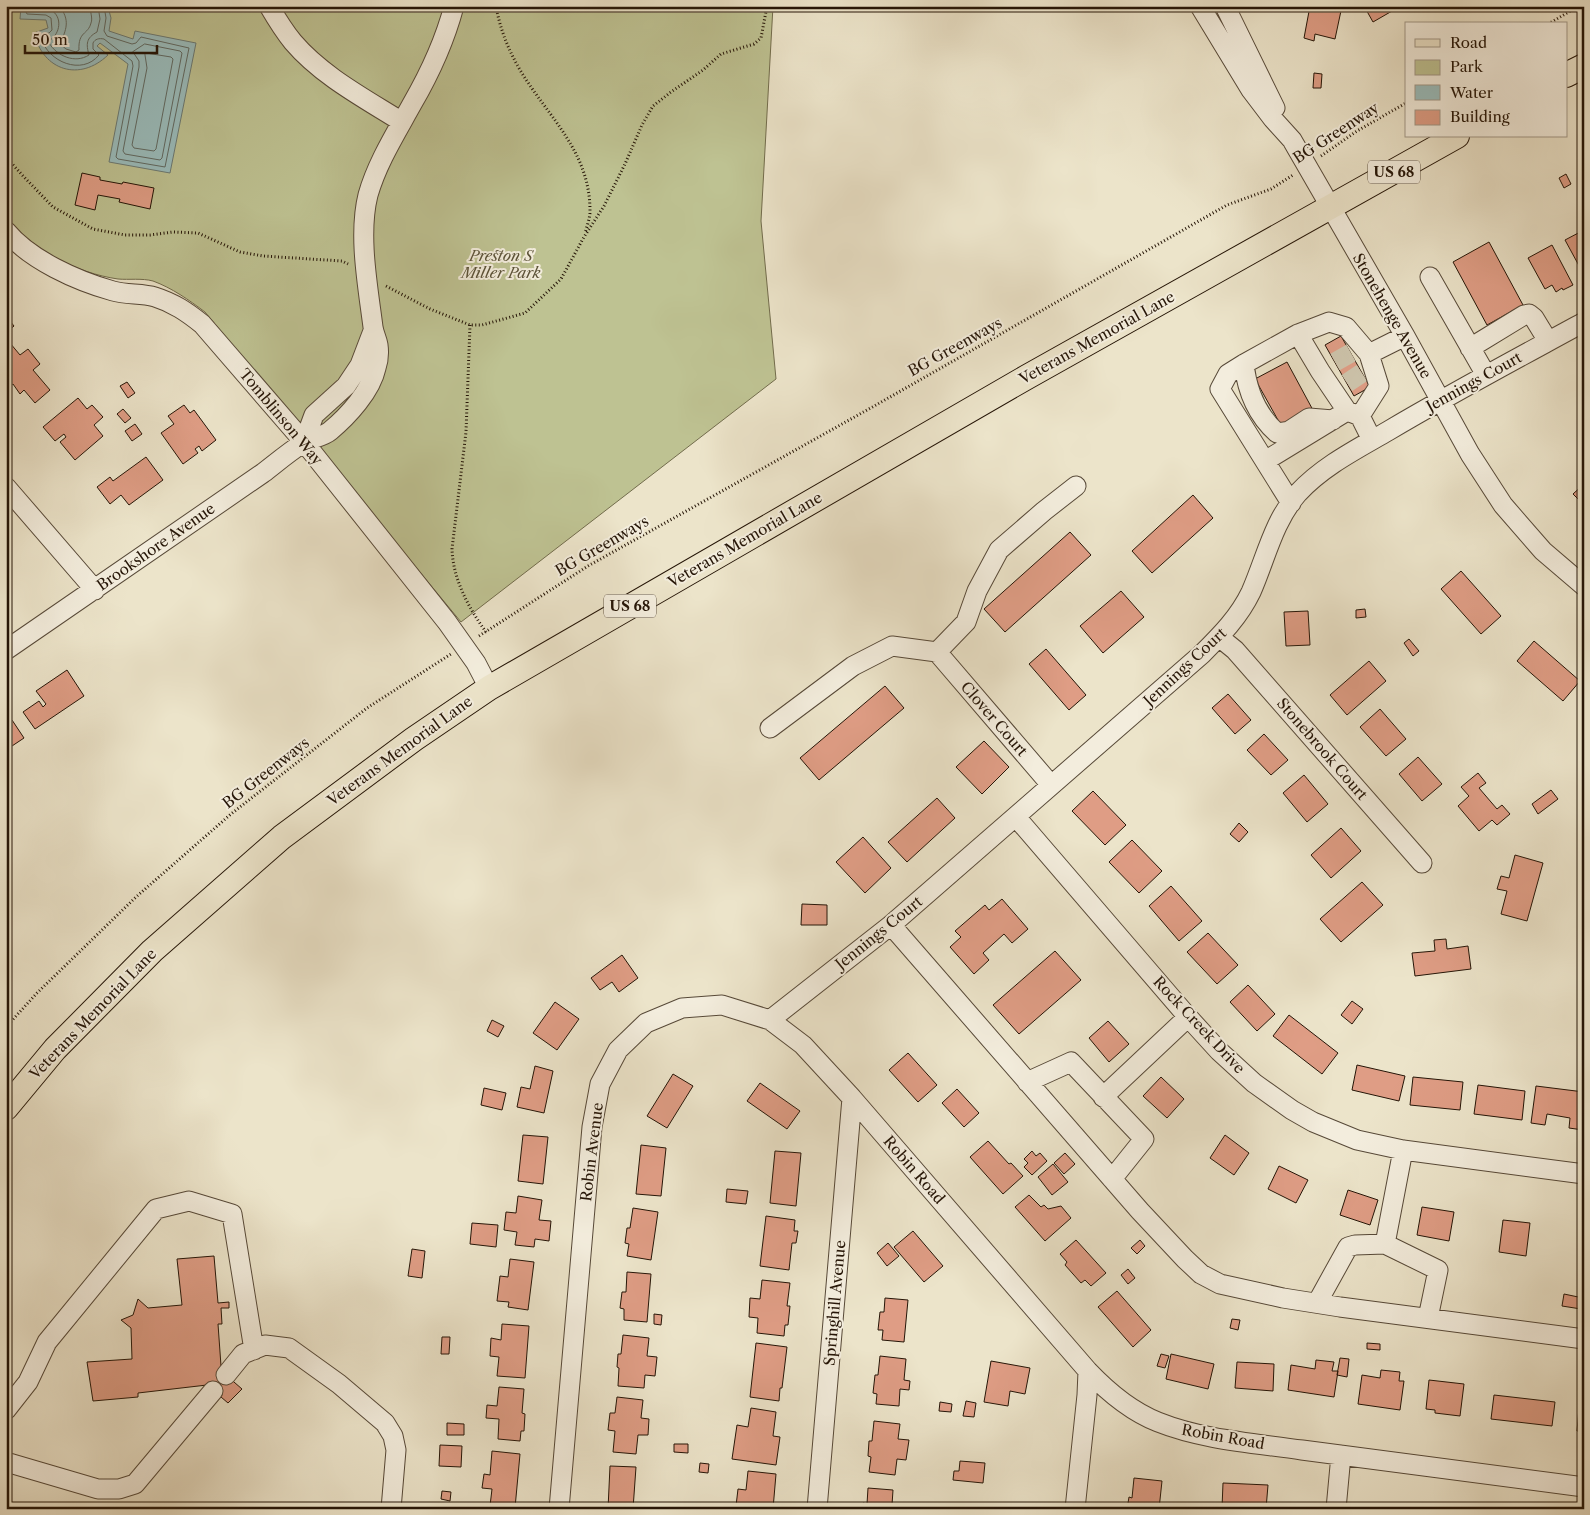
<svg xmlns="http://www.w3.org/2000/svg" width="1590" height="1515" font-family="'Libre Caslon Text',serif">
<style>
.green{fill:#bec292;stroke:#726c4c}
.water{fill:#9abdbd;stroke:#6b7a74}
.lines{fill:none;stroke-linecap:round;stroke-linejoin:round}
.shore{stroke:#606962;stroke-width:1}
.building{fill:#df9d85;stroke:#251507}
.minor-tunnel{stroke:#cec5ad;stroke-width:19;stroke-dasharray:19 9;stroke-linecap:butt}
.minor-casing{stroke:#574938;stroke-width:21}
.major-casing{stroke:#251507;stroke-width:26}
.path{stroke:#251507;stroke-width:3;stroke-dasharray:1 2.5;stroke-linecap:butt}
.minor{stroke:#f3eddd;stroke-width:19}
.major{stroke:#ece4ca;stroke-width:24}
.labels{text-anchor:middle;stroke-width:4;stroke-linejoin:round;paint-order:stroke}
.shield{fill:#f3eddd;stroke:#635647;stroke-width:1}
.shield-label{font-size:14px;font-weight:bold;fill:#251507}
.street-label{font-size:15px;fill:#251507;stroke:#f3eddd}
.park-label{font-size:15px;font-style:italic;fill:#5b5238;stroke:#f3eddd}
</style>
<rect width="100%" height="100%" fill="#ece4ca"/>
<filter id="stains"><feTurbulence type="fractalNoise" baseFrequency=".004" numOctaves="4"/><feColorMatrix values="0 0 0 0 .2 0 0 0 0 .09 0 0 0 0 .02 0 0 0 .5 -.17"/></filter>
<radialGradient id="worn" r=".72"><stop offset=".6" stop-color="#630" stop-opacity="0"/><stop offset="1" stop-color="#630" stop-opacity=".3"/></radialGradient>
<path class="green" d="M6,6H773L761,221L776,379L461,622L205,312C189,300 172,288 153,281C142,278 129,280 118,279C76,273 33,250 6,217Z"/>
<path class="water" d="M21,6H115L108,7L111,18L109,31L133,39L135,31L196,43L170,173L109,162L128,64L100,43L97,46L108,55C80,82 43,71 34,33L48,28L46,20L20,19Z"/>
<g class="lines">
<path class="shore" d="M26,6V12L27,14L46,15L51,18L52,30L49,33L42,36L41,38C48,62 82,76 99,55L93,49V43C95,39 99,38 104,39L132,61L133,66L116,157L118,159L165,167L189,48L141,37L136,43L132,44L107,36L104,31L106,18L104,6
M32,6C38,9 45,6 51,10C63,17 60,34 50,40L49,43C57,56 75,64 89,55C86,44 86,38 97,32L100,19L98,6
M59,6C71,20 66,30 60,44L66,49L76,52L79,50C78,31 88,35 91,23C93,18 90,12 90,6
M145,44L180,51L182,53L162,158L160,160L125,154L123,151L139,67V61L133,52Z
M146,53L171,57L173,59L156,149L154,151L134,148L132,145L147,68L145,55Z"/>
</g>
<path class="building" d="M1310,6H1342L1335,39L1315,34L1314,41L1304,38Z
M1364,6H1399V7L1373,22Z
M1314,73L1322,74L1321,88H1313Z
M82,173L100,177V180L122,184L123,182L154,188L150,209L119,202L120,199L98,195L95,210L75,205Z
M1566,174L1571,184L1564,188L1559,178Z
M1584,230V273H1583L1565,240Z
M1489,242L1523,305L1487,325L1453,262Z
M1552,245L1573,285L1563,290L1562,288L1556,292L1552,285L1545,289L1528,258Z
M6,316L14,326L6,333Z
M1341,336L1370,387L1354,396L1325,345Z
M10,343L20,355L28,349L40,364L33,370L50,390L35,403L24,390L20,394L13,384L9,387L6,383V345Z
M1287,362L1314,412L1283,429L1255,379Z
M127,382L135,393L128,398L120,386Z
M78,398L87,409L92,405L103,417L94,425L103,436L75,460L60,442L66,437L64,434L55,441L43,427Z
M184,405L190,413L194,410L216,440L202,451L199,446L195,449L198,453L183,464L161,433L174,424L168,416Z
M123,409L131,418L125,423L117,414Z
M135,424L142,434L132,441L125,431Z
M146,457L163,480L129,505L121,495L110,504L97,487L110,477L113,481Z
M1584,484V505L1573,494Z
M1193,495L1213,518L1152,573L1132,551Z
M1070,532L1091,555L1005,632L984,609Z
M1461,571L1501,616L1481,634L1441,589Z
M1121,591L1144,617L1103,653L1080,626Z
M1365,609L1366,617L1356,618V610Z
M1308,611L1310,645L1286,646L1284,612Z
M1409,639L1419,651L1413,656L1404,643Z
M1534,641L1580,681L1563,701L1517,661Z
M1046,649L1086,695L1069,710L1029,664Z
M1369,661L1386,681L1347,715L1330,695Z
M67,670L84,696L35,729L23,712L39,701L43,707L46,704L36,691Z
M885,686L904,708L819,780L800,758Z
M1228,694L1251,720L1235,734L1212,708Z
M1380,709L1406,739L1386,756L1360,727Z
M12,720L24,738L6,750V724Z
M1264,734L1288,760L1271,775L1247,750Z
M984,741L1009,767L982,794L956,767Z
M1418,757L1442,784L1422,801L1399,774Z
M1478,773L1486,783L1479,788L1497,809L1502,805L1510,814L1497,825L1492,820L1479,831L1458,806L1469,796L1461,787Z
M1304,775L1328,804L1307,822L1283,793Z
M1551,790L1558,799L1538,814L1532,804Z
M1093,791L1126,825L1105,845L1072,811Z
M937,798L955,818L907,862L888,842Z
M1239,823L1248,832L1239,842L1230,834Z
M1341,828L1361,851L1331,878L1311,855Z
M863,837L891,868L865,893L836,862Z
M1132,840L1162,871L1139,893L1109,862Z
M1515,855L1543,863L1527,921L1501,914L1507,891L1497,889L1501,876L1509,878Z
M1362,882L1383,905L1341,942L1320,919Z
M1171,886L1202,921L1179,941L1149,906Z
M1002,899L1028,929L1012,943L1004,934L983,953L989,960L974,974L950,947L961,937L955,931L985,905L989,910Z
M802,904L827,905V925H801Z
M1208,933L1238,965L1217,984L1187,952Z
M1446,939L1447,949L1468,946L1471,969L1415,976L1412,953L1435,951L1434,940Z
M1055,951L1081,980L1019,1034L993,1005Z
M622,955L638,978L619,992L612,982L600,990L591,978Z
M1248,985L1275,1014L1257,1031L1230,1002Z
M1352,1001L1363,1009L1352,1024L1341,1015Z
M555,1002L579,1019L557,1050L533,1033Z
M1289,1015L1338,1053L1322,1074L1273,1036Z
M492,1020L504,1026L498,1037L487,1031Z
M1108,1021L1129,1044L1109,1062L1089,1038Z
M908,1053L937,1085L918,1102L889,1070Z
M1357,1065L1405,1076L1399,1101L1352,1090Z
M535,1066L553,1071L544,1113L517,1107L521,1087L530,1089Z
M673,1074L693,1086L667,1128L647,1116Z
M1161,1077L1184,1099L1167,1118L1143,1096Z
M1413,1077L1463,1082L1460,1110L1410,1105Z
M760,1083L800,1111L787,1129L747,1101Z
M1478,1085L1525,1091L1522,1120L1474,1114Z
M1536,1086L1584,1092L1583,1130L1569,1128L1570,1118L1547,1114L1545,1125L1531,1123Z
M484,1088L506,1093L502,1110L481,1105Z
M957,1089L979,1113L964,1127L942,1103Z
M523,1135L548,1137L543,1184L518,1181Z
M1225,1135L1249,1153L1234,1175L1210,1158Z
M988,1141L1009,1164L1011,1163L1023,1176L1003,1194L970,1157Z
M641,1145L666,1148L661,1196L636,1194Z
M775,1151L801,1153L796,1206L770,1203Z
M1032,1151L1036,1156L1040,1153L1047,1161L1032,1175L1024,1167L1028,1163L1024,1159Z
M1065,1153L1075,1164L1064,1174L1054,1163Z
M1053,1164L1068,1182L1052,1195L1038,1177Z
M1279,1166L1308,1180L1296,1203L1268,1189Z
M727,1189L748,1191L746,1204L726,1202Z
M1348,1190L1378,1200L1370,1225L1340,1215Z
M1029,1195L1041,1207L1044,1205L1048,1209L1061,1206L1071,1218L1045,1241L1015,1207Z
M518,1196L542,1200L539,1220L551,1221L549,1241L535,1239L534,1247L515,1245L517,1232L504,1230L506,1212L516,1213Z
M1422,1207L1454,1212L1449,1241L1417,1235Z
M633,1208L658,1212L651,1260L627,1256L629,1244L625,1243L627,1228H630Z
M766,1216L795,1220L794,1231H798L796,1243H792L789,1270L760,1266Z
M1503,1220L1530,1223L1526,1256L1499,1252Z
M472,1223L498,1225L496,1247L470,1244Z
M1582,1229H1584V1261H1579Z
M913,1231L943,1266L924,1282L894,1247Z
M1076,1240L1106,1273L1091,1286L1085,1280L1081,1283L1065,1265L1067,1262L1060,1254Z
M1140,1240L1145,1246L1137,1254L1131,1248Z
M888,1243L899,1256L887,1266L877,1253Z
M412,1249L425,1251L422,1278L408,1276Z
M214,1256L218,1303L229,1302V1308H221L222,1324H218L221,1366L219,1369L242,1389L228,1403L207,1385L138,1393V1397L93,1401L87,1362L132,1359L131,1328L121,1320L133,1315L138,1299L148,1308L182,1305L177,1259Z
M510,1259L534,1262L528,1310L508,1307L509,1302L497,1301L500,1276L508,1277Z
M1128,1269L1135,1278L1128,1284L1121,1275Z
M627,1272L651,1274L647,1322L624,1320V1309L620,1308L622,1292H626Z
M762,1280L790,1283L787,1306H790L788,1325H785L784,1336L757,1333L758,1318L749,1317L750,1298L760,1299Z
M1117,1291L1151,1330L1133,1347L1098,1307Z
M1564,1294L1583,1298L1581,1309L1562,1306Z
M885,1298L908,1300L904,1342L882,1340L883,1330H878L880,1312H884Z
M654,1314L662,1315L661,1325L654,1324Z
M1232,1319L1240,1320L1238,1330L1230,1328Z
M502,1324L529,1326L525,1378L497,1376L499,1357L490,1356L491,1338L501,1340Z
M623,1335L649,1338L647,1356L657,1357L655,1376L645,1375L644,1388L618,1386L619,1368L617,1367L618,1354H621Z
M442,1337H450L449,1354H441Z
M756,1343L787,1347L782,1388H780L779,1401L750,1397Z
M1367,1343L1380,1344V1350L1367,1349Z
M1161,1354L1169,1356L1165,1368L1157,1366Z
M1171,1354L1214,1364L1208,1389L1166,1379Z
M880,1356L906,1359L904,1380L910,1381L909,1390L900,1389L899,1406L876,1404L877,1394L873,1393L875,1375H878Z
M1340,1358L1349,1359L1347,1377L1337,1375Z
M1316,1360L1334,1362L1332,1371H1338L1334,1397L1288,1390L1291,1365L1315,1369Z
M991,1361L1030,1368L1025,1394L1010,1391L1008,1406L984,1402Z
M1237,1362L1274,1364L1273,1391L1235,1388Z
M1381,1370L1400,1372L1399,1381H1404L1400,1410L1358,1404L1362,1375L1380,1378Z
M1582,1371H1584V1431H1577Z
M1429,1380L1464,1384L1460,1416L1435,1413V1410L1426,1409Z
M499,1387L524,1389L522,1413L525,1414L524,1431H521L520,1441L498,1439L499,1419L486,1418L487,1405L497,1406Z
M1494,1395L1555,1402L1552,1426L1491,1419Z
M617,1397L643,1400L641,1418L649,1419L648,1435H638L636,1454L613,1452L615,1431L608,1430L610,1413H615Z
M966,1401L976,1403L974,1417L963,1416Z
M940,1402L952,1404L951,1412L939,1411Z
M751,1408L776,1412L773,1436L780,1437L776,1465L732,1459L737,1425L748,1427Z
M874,1421L900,1424L898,1439L909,1440L906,1460L897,1459L895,1475L869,1472L871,1457L868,1456L869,1441H872Z
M447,1423L464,1424V1435H447Z
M674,1444H688V1453L674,1452Z
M440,1445L462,1446L461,1467L439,1466Z
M492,1451L520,1454L515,1508L490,1506L492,1489L482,1488L484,1474L490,1475Z
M960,1461L985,1463L983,1483L953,1480L954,1471H959Z
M700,1463L709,1464L708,1473L699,1472Z
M610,1466L636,1467L633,1509H608Z
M748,1471L776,1474L773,1509H746V1507L736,1506L738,1489L746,1490Z
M1134,1478L1162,1481L1159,1509H1127L1129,1497L1132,1498Z
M1223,1483L1268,1485L1266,1509L1222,1508Z
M868,1488L893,1490L892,1505L900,1506L899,1509H862L863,1503L867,1504Z
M442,1491L451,1492L450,1501L441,1499Z"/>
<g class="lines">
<path class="minor-tunnel" d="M1335,362L1351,353
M1347,383L1362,373"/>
<g class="minor-casing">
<path id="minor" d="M269,6C276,18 284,31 293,42C322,76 364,98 402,122
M1200,6L1251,90L1273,119L1292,140L1405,336L1470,454L1503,505L1543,551L1584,586
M1225,6L1275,108
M6,231C30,260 77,281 113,291C127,295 142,293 155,297C174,303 187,312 202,324L304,442L447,622L476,663L489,688
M1430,277L1486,375
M1298,334L1320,371L1347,411
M1470,348L1524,315L1529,314L1534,318L1548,341
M1244,364C1247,391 1257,415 1277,433L1289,431L1309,418L1333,420
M1360,416L1379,386L1369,354
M304,442L314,415L346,386L360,365L373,331
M1265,461L1347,411L1360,416L1372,440
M6,487L95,590
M1291,503L1220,389L1228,374L1244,364L1298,334L1329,322L1346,327L1369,354L1405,336
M1219,637L1235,650L1422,863
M6,650L263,473C276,463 289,452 303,443C311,438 323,437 330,431C348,416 371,391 376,368C378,362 379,352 378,345C377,339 374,334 373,327C368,287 358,235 368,195C377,163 396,133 412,104C430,73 445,40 454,6
M937,652L966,622L977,591L999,550L1044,511L1076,486
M937,652L1051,785
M770,728L853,666L892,646L937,652
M1016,817L1188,1017L1219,1051L1254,1083L1292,1110L1313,1122L1357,1140L1403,1150L1584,1174
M891,925L1140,1211L1185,1259L1201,1274L1220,1284L1283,1298L1340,1307L1584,1339
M770,1020L891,925L1202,654C1221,635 1239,617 1251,592C1266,558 1273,522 1298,493C1323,466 1357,449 1388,431C1452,393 1518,358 1584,322
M1027,1082L1071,1062L1144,1139L1112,1179
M1103,1097L1188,1017
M1385,1244L1403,1150
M1317,1303L1348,1247L1355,1245L1385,1244L1438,1270L1428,1318
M226,1375L243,1354L265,1345L289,1348L339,1384L385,1423L393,1436L396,1450L391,1509
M6,1410L28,1382L47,1342L156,1209L189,1201L232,1214L254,1350
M6,1462L98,1489H119L135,1484L213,1391
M559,1509L592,1127L600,1084L618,1050L646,1023L682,1008L722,1005L770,1020L803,1045L852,1098L1088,1371C1108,1392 1130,1411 1158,1422C1203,1440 1254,1443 1302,1450C1396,1463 1490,1475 1584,1487
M817,1509L852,1098
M1075,1509L1087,1395L1088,1371
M1336,1509L1341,1455"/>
</g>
<g class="major-casing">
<path id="major" d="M1566,75L1584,66
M6,1108L55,1049L152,951L282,837L414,739L489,688L1027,377L1457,136"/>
</g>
<path class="path" d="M496,6C500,29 508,49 520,70C548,117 590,151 590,211C590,218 587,226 585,233
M1548,24L1579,6
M1321,156L1357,131L1406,103
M6,157L24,177L53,207L93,229L125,235H150L173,232L198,233L240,252L263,256L342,261L348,264
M386,286L430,309L470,325H482L525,313L561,279L584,237L604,206L625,164L642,125L653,106L671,92L703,70L721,54L754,44L761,38L767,6
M470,325L466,432L452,549C453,579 468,607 486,632
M479,636L588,566L876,405L1227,205L1271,189L1293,175
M6,1027L37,993L136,897L231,814L367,708L451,654"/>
<use href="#minor" class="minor"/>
<use href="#major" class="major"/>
</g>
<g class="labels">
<g class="shield">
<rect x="1368" y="160.5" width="52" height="23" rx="4"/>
<rect x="604" y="594.5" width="52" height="23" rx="4"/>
</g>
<g class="shield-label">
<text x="1394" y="177">US 68</text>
<text x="630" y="611">US 68</text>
</g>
<g class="street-label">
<text transform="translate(1336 133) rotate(-33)" y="5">BG Greenway</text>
<text transform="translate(1392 316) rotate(60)" y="5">Stonehenge Avenue</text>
<text transform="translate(1097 338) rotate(-29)" y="5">Veterans Memorial Lane</text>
<text transform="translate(955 347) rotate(-29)" y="5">BG Greenways</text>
<text transform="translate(1474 382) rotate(-29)" y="5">Jennings Court</text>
<text transform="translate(281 417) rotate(50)" y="5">Tomblinson Way</text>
<text transform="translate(745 540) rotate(-30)" y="5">Veterans Memorial Lane</text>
<text transform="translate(602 546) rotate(-30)" y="5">BG Greenways</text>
<text transform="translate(156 547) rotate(-35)" y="5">Brookshore Avenue</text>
<text transform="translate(1185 667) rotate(-43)" y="5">Jennings Court</text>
<text transform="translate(994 719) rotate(49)" y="5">Clover Court</text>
<text transform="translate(1322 749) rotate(49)" y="5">Stonebrook Court</text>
<text transform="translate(400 751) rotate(-36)" y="5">Veterans Memorial Lane</text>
<text transform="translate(266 773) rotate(-38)" y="5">BG Greenways</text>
<text transform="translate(879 933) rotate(-39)" y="5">Jennings Court</text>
<text transform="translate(93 1014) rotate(-46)" y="5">Veterans Memorial Lane</text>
<text transform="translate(1199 1025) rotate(47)" y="5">Rock Creek Drive</text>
<text transform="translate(592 1152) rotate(-83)" y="5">Robin Avenue</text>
<text transform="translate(914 1170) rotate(49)" y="5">Robin Road</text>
<text transform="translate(835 1303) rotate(-85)" y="5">Springhill Avenue</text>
<text transform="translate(1223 1437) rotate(10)" y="5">Robin Road</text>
</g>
<g class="park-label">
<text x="501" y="261">Preston S<tspan x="501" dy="17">Miller Park</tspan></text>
</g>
</g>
<rect width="1590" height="1515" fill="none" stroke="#ece4ca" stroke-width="25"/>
<rect x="8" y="8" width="1575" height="1500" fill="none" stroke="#251507" stroke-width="2.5"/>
<rect x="12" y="12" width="1565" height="1490" fill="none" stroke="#251507"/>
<rect x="1405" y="22" width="162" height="115" fill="#f3eddd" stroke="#a19787"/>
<rect x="1415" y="39" width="25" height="8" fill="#ece4ca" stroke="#a19787"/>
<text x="1450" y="48" font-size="15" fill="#251507">Road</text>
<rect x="1415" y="60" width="25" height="15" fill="#bec292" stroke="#a19787"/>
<text x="1450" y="72" font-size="15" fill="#251507">Park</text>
<rect x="1415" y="85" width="25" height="15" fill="#9abdbd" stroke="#a19787"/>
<text x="1450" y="98" font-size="15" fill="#251507">Water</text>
<rect x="1415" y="110" width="25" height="15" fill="#df9d85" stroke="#a19787"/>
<text x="1450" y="122" font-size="15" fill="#251507">Building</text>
<path d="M25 45v8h132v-8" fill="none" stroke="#251507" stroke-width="2.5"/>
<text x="32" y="45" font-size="15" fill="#251507" stroke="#f3eddd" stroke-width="4" paint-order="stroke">50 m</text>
<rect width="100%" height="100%" filter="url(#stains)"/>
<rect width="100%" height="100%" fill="url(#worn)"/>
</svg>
